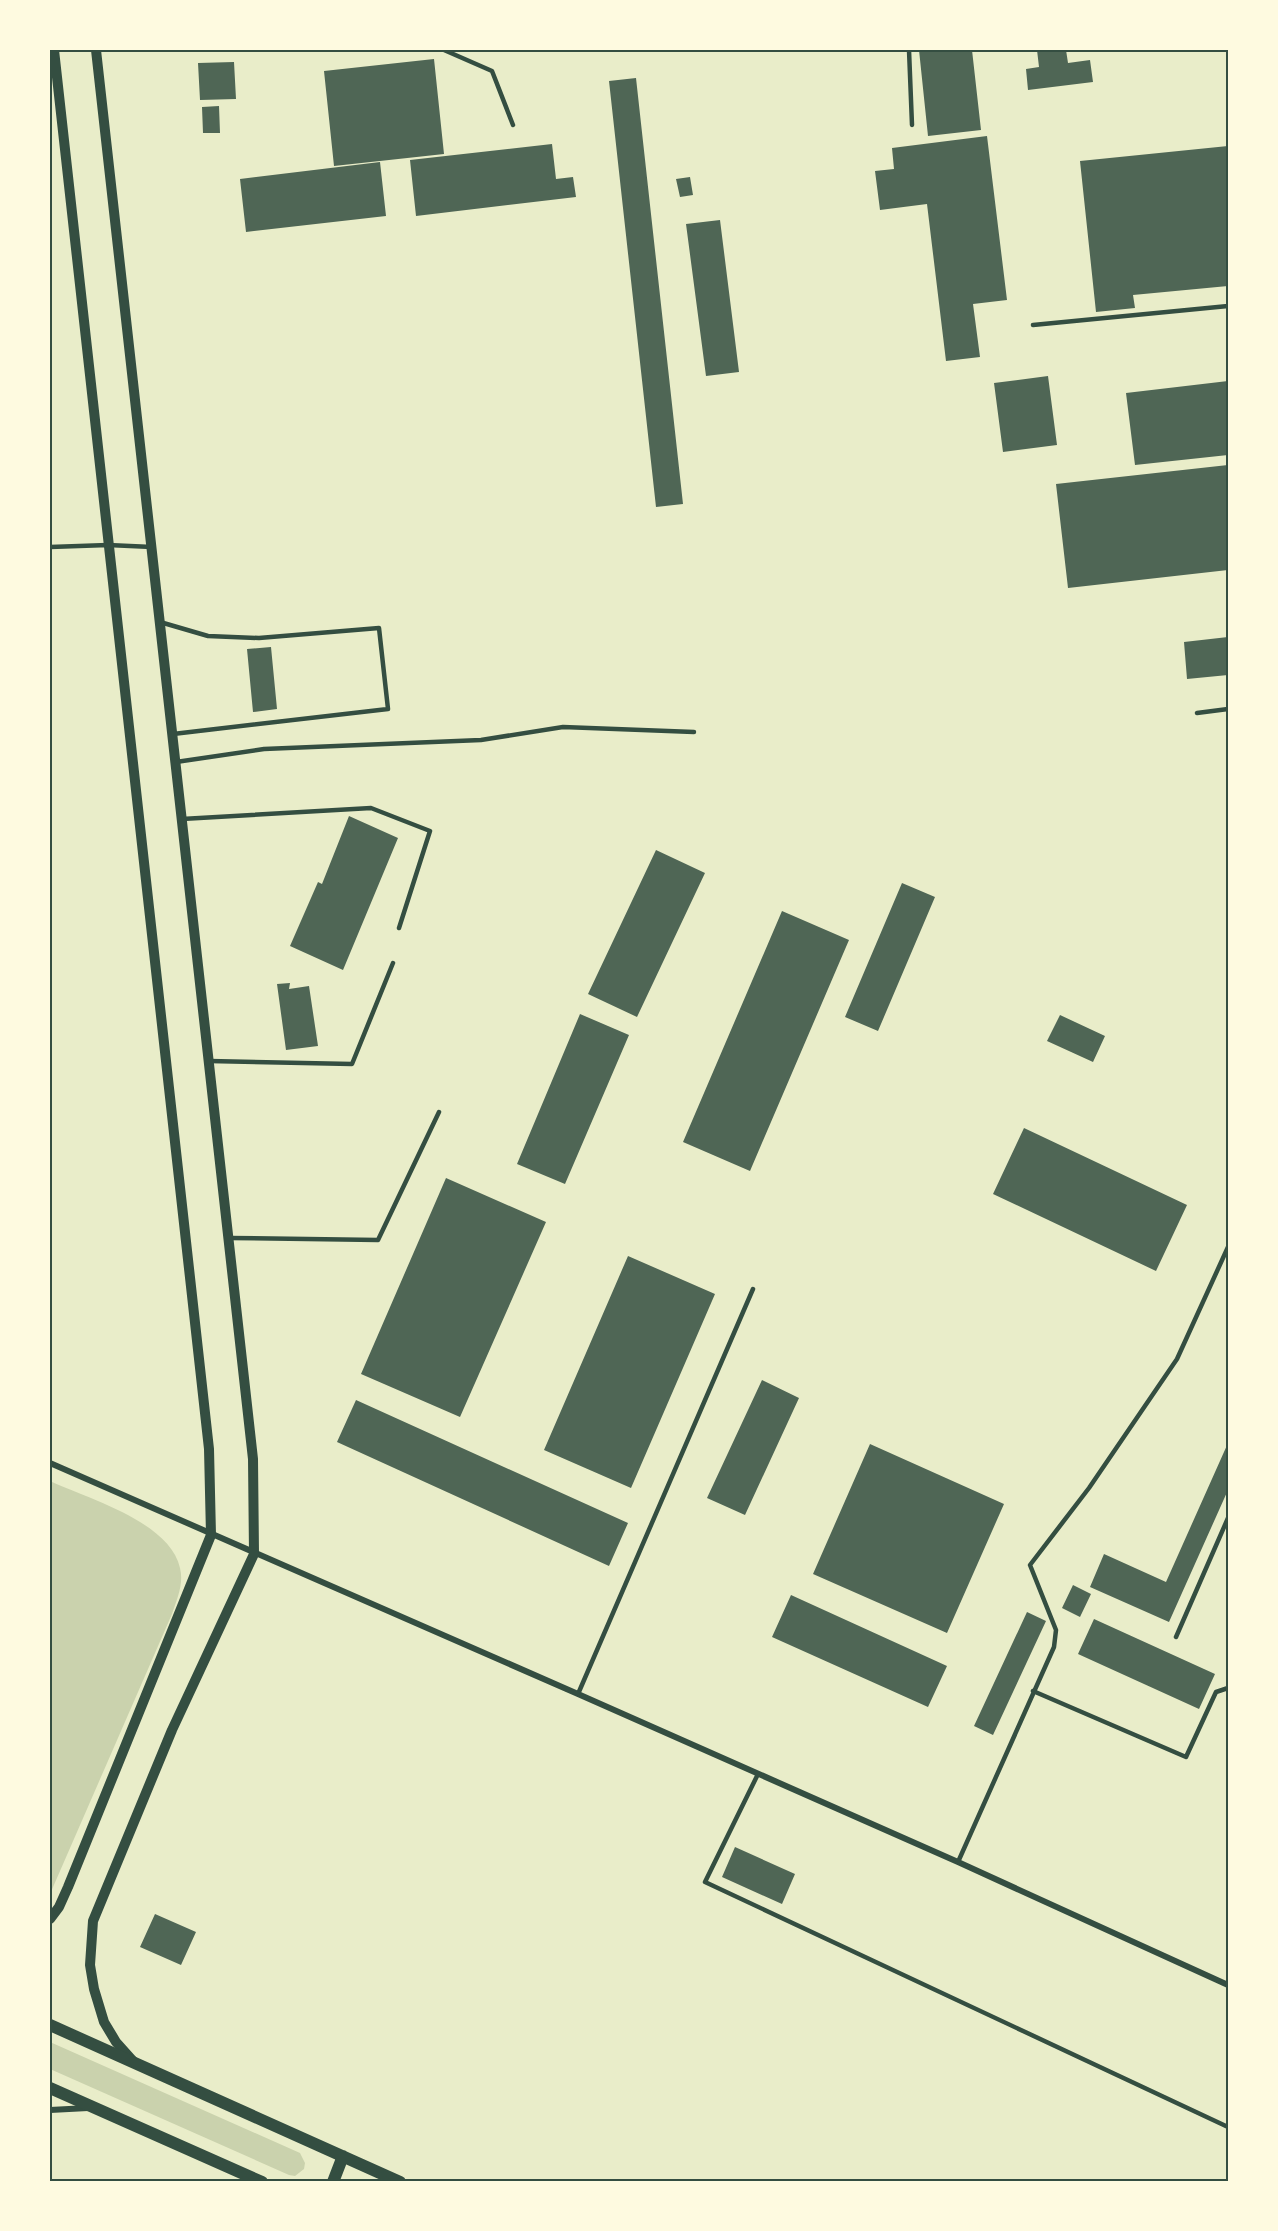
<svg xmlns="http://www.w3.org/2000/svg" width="1278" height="2231" font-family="'Exo 2',sans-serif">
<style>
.green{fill:#cad2ad}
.building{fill:#4f6655}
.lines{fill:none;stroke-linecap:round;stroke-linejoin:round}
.service{stroke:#344e41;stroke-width:4.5}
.minor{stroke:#344e41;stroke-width:6}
.tertiary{stroke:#344e41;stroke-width:10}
.secondary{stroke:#344e41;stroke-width:12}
.neatline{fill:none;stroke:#344e41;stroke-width:2}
</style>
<rect width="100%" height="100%" fill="#e9edc9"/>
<path class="green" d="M50,1481C89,1499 170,1522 180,1568C184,1584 177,1599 172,1614L50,1894Z
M50,2042L300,2153L305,2163L304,2169L295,2176L289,2175L50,2069Z"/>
<path class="building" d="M919,50H972L981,130L928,136Z
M1037,50H1066L1068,63L1090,60L1093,82L1028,90L1026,69L1039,67Z
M434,59L444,154L334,166L324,71Z
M234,62L236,99L200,100L198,63Z
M636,78L683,504L656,507L609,81Z
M219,106L220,133H203L202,107Z
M987,136L1007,300L973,304L980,357L946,361L927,204L880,210L875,171L894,169L892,148Z
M552,144L556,179L573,177L576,197L416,216L410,160Z
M1228,146V286L1133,295L1135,308L1096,312L1080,161Z
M380,162L386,216L246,232L240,179Z
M690,177L693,195L680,197L676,179Z
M720,220L739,372L706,376L686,224Z
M1048,376L1057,445L1003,452L994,383Z
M1228,381V455L1135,465L1126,393Z
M1228,465V570L1068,588L1056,484Z
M1228,637V675L1187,679L1184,642Z
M271,647L277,709L253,712L247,649Z
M349,816L398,838L343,970L290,946L318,882L322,884Z
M656,850L705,873L637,1017L588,994Z
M902,883L935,897L878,1031L845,1017Z
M782,911L849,940L750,1171L683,1142Z
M290,983L289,989L309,986L318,1046L286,1050L277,984Z
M580,1014L629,1035L565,1184L517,1164Z
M1060,1015L1105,1036L1093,1062L1047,1041Z
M1024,1128L1187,1205L1156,1271L993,1194Z
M446,1178L546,1222L460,1417L361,1374Z
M628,1256L715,1294L631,1488L544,1450Z
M762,1380L799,1398L745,1515L707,1498Z
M356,1400L628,1523L609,1566L337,1442Z
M1228,1443V1490L1169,1622L1090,1587L1104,1554L1166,1582Z
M870,1444L1004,1504L947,1633L813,1574Z
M1073,1585L1091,1594L1080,1617L1062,1608Z
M791,1595L947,1666L928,1707L772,1637Z
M1027,1612L1046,1621L993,1735L974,1726Z
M1094,1619L1215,1674L1199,1709L1078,1654Z
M735,1847L795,1874L782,1904L722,1877Z
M155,1914L196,1932L181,1965L140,1947Z"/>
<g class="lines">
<path class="service" d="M444,50L492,71L513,125
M909,50L912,125
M1033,325L1228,306
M50,547L108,545L152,547
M160,622L208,636L259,638L379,628L388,709L173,734
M1197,713L1228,709
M176,762L264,749L481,740L563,727L694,732
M182,819L371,808L430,831L399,928
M209,1061L352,1064L393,963
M229,1238L378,1240L439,1112
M1176,1637L1228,1518
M1033,1691L1186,1757L1216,1692L1228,1688
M578,1694L753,1289
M758,1774L705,1882L1228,2127
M958,1862L1054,1647L1056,1630L1030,1565L1089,1488L1177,1359L1228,1247"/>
<path class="minor" d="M50,1463L578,1694L958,1862L1228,1985
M50,2110L88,2108"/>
<path class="tertiary" d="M96,50L253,1459L254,1554L172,1730L93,1921L90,1965L94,1989L104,2022L116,2042L133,2061
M50,1919L59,1907L68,1887L211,1535L209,1449L54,50"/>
<path class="secondary" d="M50,2025L400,2182
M50,2088L262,2182
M333,2182L343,2156"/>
</g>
<rect width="1278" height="2231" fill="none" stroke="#fefae0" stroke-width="102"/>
<rect x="51" y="51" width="1176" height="2129" class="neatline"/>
</svg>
